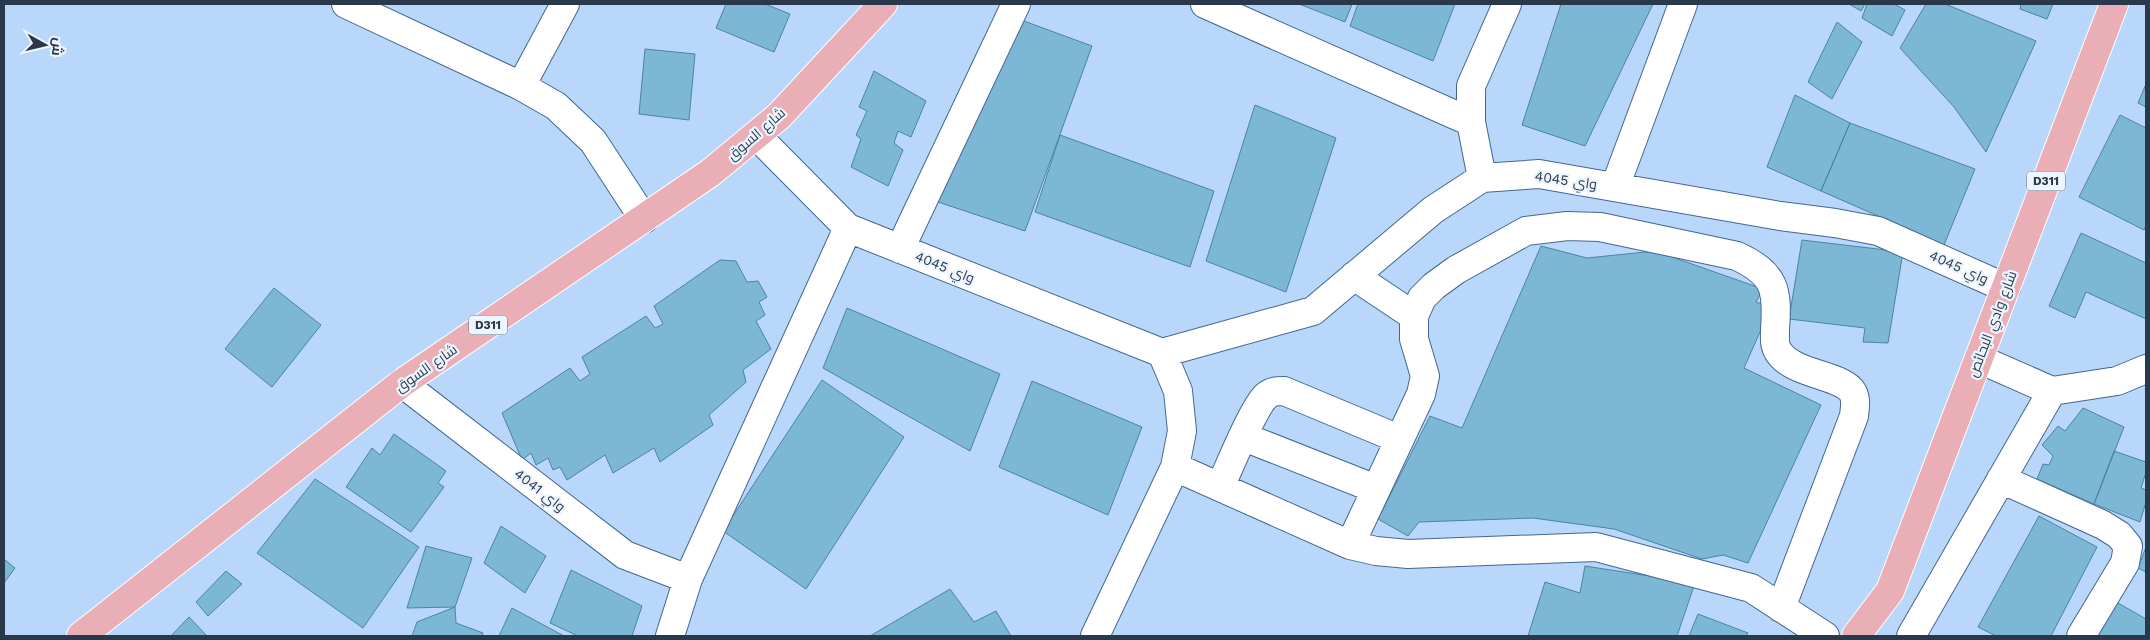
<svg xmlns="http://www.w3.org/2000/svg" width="2150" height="640" font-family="'Work Sans',Cairo,sans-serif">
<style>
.building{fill:#7db7d6;stroke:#4b84a1}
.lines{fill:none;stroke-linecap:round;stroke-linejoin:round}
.minor-casing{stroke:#44678f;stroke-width:30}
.major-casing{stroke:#fff;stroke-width:30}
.minor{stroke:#fff;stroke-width:28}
.major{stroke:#e9aeb6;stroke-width:28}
.labels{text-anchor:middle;stroke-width:4.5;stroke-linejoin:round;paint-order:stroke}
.shield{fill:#edf5fe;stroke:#647181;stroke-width:1}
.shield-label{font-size:12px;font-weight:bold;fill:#29394b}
.street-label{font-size:14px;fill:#29394b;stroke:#edf5fe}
</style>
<rect width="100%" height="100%" fill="#b8d7fb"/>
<path class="building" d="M726,4H765L790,14L774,52L716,28Z
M1299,4H1352L1345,22Z
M1358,4H1455L1433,61L1350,26Z
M1561,4H1653L1585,146L1522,125Z
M1849,4H1865L1861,11Z
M1867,4H1894L1905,10L1892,36L1862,18Z
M1926,4H1945L2036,41L1986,152L1954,107L1900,48Z
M2021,4H2053L2047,19L2020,9Z
M1013,17L1092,46L1025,231L938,202Z
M1837,22L1862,42L1832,99L1808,82Z
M645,49L695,54L689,120L639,114Z
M874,71L926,101L911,137L898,131L894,143L903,150L888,186L851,167L861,139L856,135L867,111L859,107Z
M2146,84V107L2138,103Z
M1795,95L1850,123L1821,191L1767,167Z
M1255,105L1336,138L1286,292L1206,261Z
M2120,115L2146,128V225L2144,230L2079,197Z
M1850,123L1975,169L1944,245L1821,191Z
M1060,135L1214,191L1190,267L1035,212Z
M2081,233L2146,263V319L2086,292L2075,318L2049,306Z
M1802,240L1903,252L1888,343L1863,342L1865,328L1789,319Z
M1541,246L1587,258L1655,251L1763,289L1756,302L1771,307L1744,368L1821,405L1748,563L1723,555L1702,559L1614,529L1533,518L1419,522L1408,536L1378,519L1430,416L1462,428Z
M720,260L736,261L747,282L758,281L767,297L759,302L765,315L756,321L771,349L743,370L746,382L709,415L713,425L660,462L654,448L613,473L605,455L567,480L560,467L553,470L548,458L536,465L531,453L522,460L502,413L570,368L580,381L590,374L582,357L646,316L655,328L663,324L654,306Z
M274,288L321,325L272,387L225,349Z
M847,308L1000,374L970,451L823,368Z
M822,380L904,437L806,589L723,531Z
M1032,381L1142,427L1108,515L999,467Z
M2083,408L2124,427L2094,504L2037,479L2043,464L2049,465L2053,456L2042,445L2058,426L2065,431Z
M394,434L446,471L438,483L444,487L411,532L346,487L372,448L380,455Z
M2114,451L2146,462V472L2141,488L2146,490V502L2140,522L2094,504Z
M315,479L419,547L363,628L257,553Z
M2039,516L2097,547L2051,636H1996L1978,627Z
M501,526L546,556L525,593L484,563Z
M426,546L472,558L455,607L407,608Z
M2146,547V572L2138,568Z
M4,559L15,568L4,583Z
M1585,566L1695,583L1677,636H1528L1545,582L1580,593Z
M571,570L642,606L632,636H578L550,623Z
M226,571L242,584L208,616L196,602Z
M950,589L974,622L996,611L1011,636H870Z
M2111,599L2146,619V636H2092Z
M455,607L456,623L483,633L482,636H412L417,622Z
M512,608L564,636H499Z
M1698,614L1748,633L1746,636H1689Z
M189,617L207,636H171Z"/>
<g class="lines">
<g class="minor-casing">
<path id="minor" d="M346,4L521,86L556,106L593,141L644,219
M1205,4L1471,122L1482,178
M521,86L565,4
M1471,122V86L1507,4
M757,136L848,228L1162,353L1313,311L1433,210L1482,178L1539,174L1780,216L1835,223L1878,231L2006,288
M1615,187L1683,4
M900,249L1016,4
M1354,276L1414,316
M1979,359L2052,391L2117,381L2146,369
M402,383L625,555L688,579
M1244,437L1376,489
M1175,467L1350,545L1376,551L1408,554L1596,547L1751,588L1825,636
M2001,479L2103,525L2119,535L2128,546L2125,563L2081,636
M1220,487C1229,468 1253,408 1266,396C1272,391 1277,391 1284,391L1399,439
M1350,545L1421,394L1425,376L1414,339V316L1422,298L1434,286L1456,270L1526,231L1567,226L1600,227L1737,256C1775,274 1778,289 1775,329C1775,337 1774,345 1778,351C1791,374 1837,374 1851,390C1857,397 1855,407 1854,416L1781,608
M670,636L688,579L848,228
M1095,636L1175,467L1182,431L1178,391L1162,353
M1911,636L2052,391"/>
</g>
<g class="major-casing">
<path id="major" d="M81,636L402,383L710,173L779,116L883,4
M1856,636L1890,591L2114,4"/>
</g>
<use href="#minor" class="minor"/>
<use href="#major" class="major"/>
</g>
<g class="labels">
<g class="shield">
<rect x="2027" y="171.5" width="38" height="19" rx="4"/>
<rect x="469" y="315.5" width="38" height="19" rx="4"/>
</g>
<g class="shield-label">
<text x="2046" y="185">D311</text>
<text x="488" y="329">D311</text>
</g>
<g class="street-label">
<text transform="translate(756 134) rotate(-41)" y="5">شارع السوق</text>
<text transform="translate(1566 180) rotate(8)" y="5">واي 4045</text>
<text transform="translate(945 267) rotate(22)" y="5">واي 4045</text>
<text transform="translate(1959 267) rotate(24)" y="5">واي 4045</text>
<text transform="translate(1992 324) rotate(-69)" y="5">شارع وادي البحائص</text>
<text transform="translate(426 368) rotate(-35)" y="5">شارع السوق</text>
<text transform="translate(540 490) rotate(38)" y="5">واي 4041</text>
</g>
</g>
<rect width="2150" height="640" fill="none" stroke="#29394b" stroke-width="10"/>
<g transform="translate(45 45) rotate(98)" stroke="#edf5fe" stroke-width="4" paint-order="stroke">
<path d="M0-4L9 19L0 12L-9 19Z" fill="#29394b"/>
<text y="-8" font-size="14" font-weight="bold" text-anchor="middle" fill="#29394b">ش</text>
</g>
</svg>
